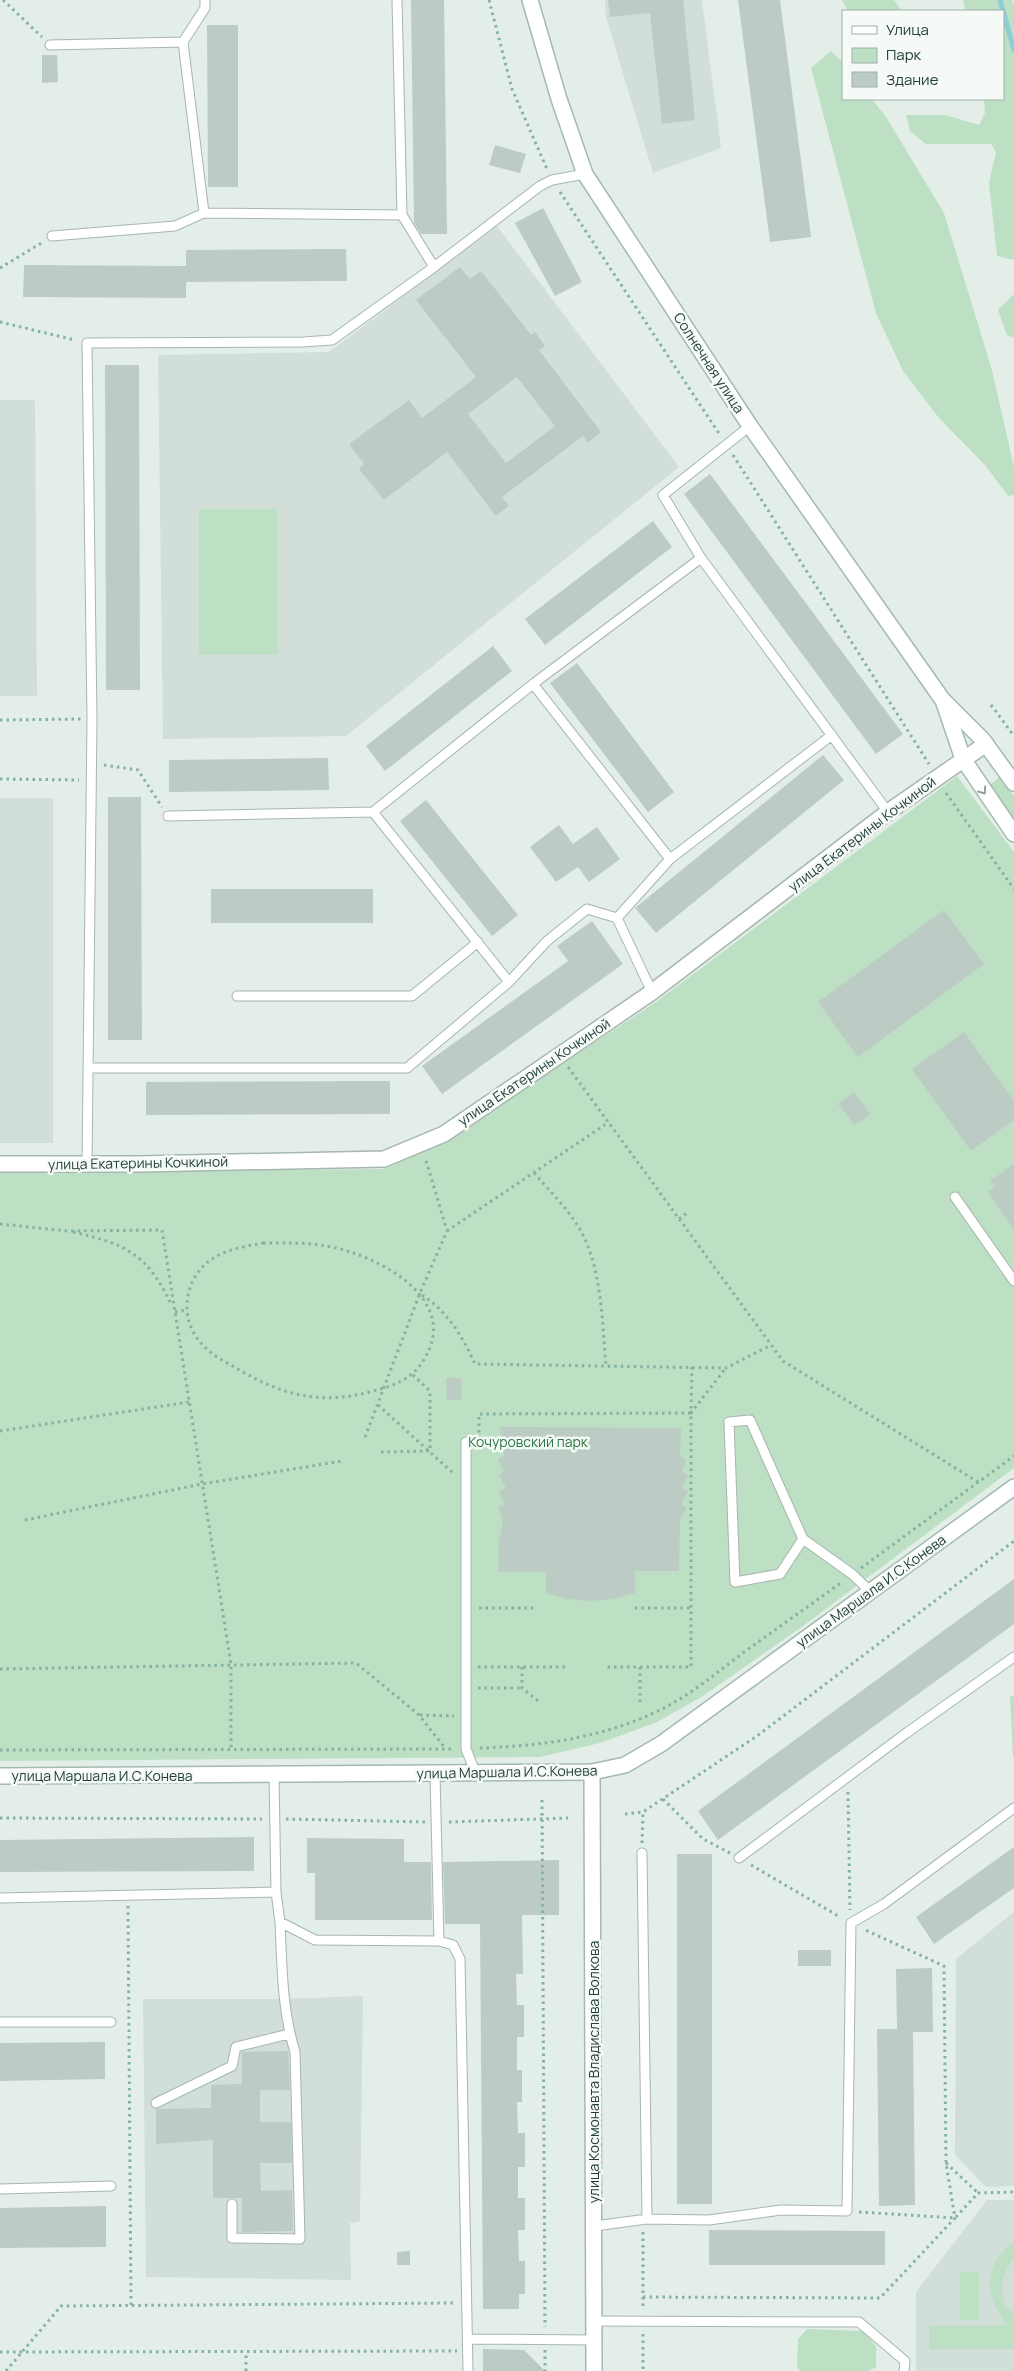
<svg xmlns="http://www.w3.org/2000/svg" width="1014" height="2371" font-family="Manrope,sans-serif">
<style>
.built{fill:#d2ded8}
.green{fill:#bddfc4}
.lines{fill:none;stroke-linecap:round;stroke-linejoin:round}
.stream{stroke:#8cced3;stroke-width:5}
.building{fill:#bcccc4;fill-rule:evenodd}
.service-casing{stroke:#a6b6b0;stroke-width:11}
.minor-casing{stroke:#a6b6b0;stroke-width:18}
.secondary-casing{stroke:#a2bab0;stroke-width:18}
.path{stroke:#84b2a0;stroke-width:3;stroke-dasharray:2.5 4;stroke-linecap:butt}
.service{stroke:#fff;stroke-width:9}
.minor{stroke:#fff;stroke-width:15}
.secondary{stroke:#fff;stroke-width:15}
.oneway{stroke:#91a09a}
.labels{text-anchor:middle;stroke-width:5;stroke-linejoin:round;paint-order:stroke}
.street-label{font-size:14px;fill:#234036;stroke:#f5faf7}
.park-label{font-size:14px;fill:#2c7843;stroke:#f5faf7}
</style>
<rect width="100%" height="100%" fill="#e4eee9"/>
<path class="built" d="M605,0H702L721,148L653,173L606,17Z
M497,226L679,467L346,736L163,739L158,355L329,352Z
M0,400H35L37,696H0Z
M0,798H53V1143H0Z
M1014,1912V2186L986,2187L955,2155L956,1959Z
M363,1996L360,2221L350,2223L351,2280L146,2277L143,1999H284Z
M987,2200H1014V2371H916V2292Z"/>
<path class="green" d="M842,0H894L902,11H848Z
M963,0H1012L1014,5V260L997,256L989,183L996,152L991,144H926L910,131L906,115H945L979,125L985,113L984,99H1003V11H964L965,8Z
M831,51L843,62V99H872L886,117L944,213L992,370L1014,467V495L1008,496L985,465L939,418L903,371L876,313L811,68Z
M1014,294V338L1007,335L998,310Z
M199,509H277L278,654L199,655Z
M957,776L1014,852V1468L803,1626L703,1696L657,1722L600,1743L540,1757L0,1761V1173L384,1169L442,1143L656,1002Z
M1000,777L1014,796V822L988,786Z
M1010,1696H1014V1758H1013Z
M1014,2242V2259C1003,2271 998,2288 1005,2304C1007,2308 1013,2312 1014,2317C1014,2326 1014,2340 1014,2349H929V2326L1006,2325C986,2295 981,2267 1014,2242Z
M960,2272H979V2320H960Z
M807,2329L863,2331L876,2346V2367L869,2371H800L797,2367L798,2339Z"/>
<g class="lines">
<path class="stream" d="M1000,0L1014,50"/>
</g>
<path class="building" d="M411,0H444L447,234H421L414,223Z
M608,0H683L695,120L662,124L650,13L610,17Z
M738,0H780L811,237L770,242Z
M207,25H238V187H208Z
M42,55H57L58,82L42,83Z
M495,145L526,154L520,173L489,165Z
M543,208L582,282L555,296L515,223Z
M346,249L347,281L186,282V298L23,297L24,265L186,266V250Z
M460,267L470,279L481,271L531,335L535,332L545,346L539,350L601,432L588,443L583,436L502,497L509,506L496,516L447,452L384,500L359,469L364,464L349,444L409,400L422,418L476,377L416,300ZM517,377L555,426L506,463L468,414Z
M105,365H139L140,690H106Z
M710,474L903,734L876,754L684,494Z
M653,521L672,547L545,645L525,619Z
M493,646L512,671L385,771L366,746Z
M577,663L674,792L648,812L550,683Z
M823,755L844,780L656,933L635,908Z
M328,758L329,790L169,792V760Z
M108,797H141L142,1040H108Z
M426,800L518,915L492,936L400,821Z
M559,825L573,844L597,827L620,859L589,882L578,867L556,882L530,847Z
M211,889H373V923H211Z
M944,910L984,964L858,1057L818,1002Z
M592,921L623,964L442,1094L422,1066L568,961L557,946Z
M964,1032L1014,1101V1120L971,1151L912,1069Z
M390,1081V1114L146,1115V1082Z
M854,1092L870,1114L855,1125L838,1104Z
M1014,1164V1230L988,1192L995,1187L990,1181Z
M446,1378H461L462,1400H447Z
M500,1427L681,1428L680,1456L686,1460L682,1472L688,1475L682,1488L688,1491L681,1504L687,1507L680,1520L679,1571H635V1593L613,1599L590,1601L568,1599L546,1593V1572H498L499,1540L503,1521L498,1507L505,1505L499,1491L506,1488L499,1475L504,1472L498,1459L504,1456Z
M1014,1579V1624L718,1840L698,1811Z
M254,1837V1871L0,1872V1840Z
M307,1838L404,1839V1862H431L432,1920H315V1873H307Z
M1014,1847V1888L934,1944L916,1917Z
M677,1854H712V2204H677Z
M559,1860V1915H522L523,1974H516L517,2005H524V2037H517V2070H522V2102H517L518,2133H525V2167H518V2198H525V2230H518L519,2261H525V2294H519V2309H483L480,1924H445L443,1862Z
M798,1950H831V1966H798Z
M932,1968L933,2032H913L915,2205L879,2206L877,2029H897L896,1969Z
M105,2042V2079L0,2081V2043Z
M288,2051L290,2090H260V2122H291L292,2163H260L261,2191L292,2190L293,2231L242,2232V2198H213V2140L156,2144V2109L211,2108V2085L242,2084V2052Z
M106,2206V2247L0,2248V2208Z
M709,2230L885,2231V2265H709Z
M410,2251V2265H397V2252Z
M483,2349L524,2350L545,2371H483Z"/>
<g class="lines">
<g class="service-casing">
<path id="service" d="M397,0L402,215L434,267
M50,45L183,42
M204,213L183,42L205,8V0
M52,236L175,226L204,213L402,215
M750,426L663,495L701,558L888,812
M533,684L670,859
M373,812L509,982
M168,816L373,812L533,684L701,558
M617,918L652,992
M237,996H412L478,942
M90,1068H407L509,982L547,941L587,909L617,918L670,859L832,735
M87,1165L92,719L87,343L303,342L332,340L434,267L540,186L552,180L585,174
M955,1197L1014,1281
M466,1442V1749L476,1774
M803,1539L780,1574L735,1582L729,1422L750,1420L803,1539L852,1574L871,1592
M435,1774L439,1941
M274,1775L276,1892L280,1922L315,1940L439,1941L453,1945L460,1959L468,2371
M642,1853L647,2219
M739,1858L905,1734L1014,1657
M0,1898L276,1892
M0,2022H111
M156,2103L232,2066L236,2047L289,2034
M0,2189L111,2186
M232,2204V2238L300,2239L295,2052C282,2010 282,1966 280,1922
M595,2226L647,2219L709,2220L781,2210L847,2211L851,1923L884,1904L1014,1808
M594,2321L859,2322L905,2361L904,2371
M469,2339L594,2340"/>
</g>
<g class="minor-casing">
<path id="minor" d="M0,1164H139L384,1159L444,1134L652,992L888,812L986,744
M592,1772L594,2371"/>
</g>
<g class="secondary-casing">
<path id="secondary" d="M530,0L559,99L585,174L750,426L942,699L982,739L1014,783
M943,700L963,759L1014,834
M0,1776L592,1772L625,1765L661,1744L1014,1487"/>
</g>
<path class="path" d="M3,0L42,37
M489,0L512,89L547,169
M560,192L720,435
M0,268L43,242
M0,322L75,340
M733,455L929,764
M991,705L1014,736
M0,720L81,719
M104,765L138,770L162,807
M0,779L79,780
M946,793L1014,889
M568,1067L783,1361L978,1482
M534,1173C548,1189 564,1205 576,1223C602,1261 602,1321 606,1366
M679,1219L687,1213
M0,1224L67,1231L162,1230L231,1664V1749
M447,1231L609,1122
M73,1232C127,1244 148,1255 172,1306
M263,1243C286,1243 308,1242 331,1247C379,1256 463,1300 423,1361C411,1380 393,1386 373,1391C321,1406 281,1395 236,1368C224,1361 211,1355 202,1344C176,1317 185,1271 219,1255C232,1248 249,1246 263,1243Z
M422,1295C447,1311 463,1337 475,1364L726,1368L771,1345
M175,1312L187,1310
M692,1367L691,1413L725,1369
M378,1405L453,1473
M0,1431L189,1402
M365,1437L420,1293L447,1231L425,1157
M479,1439V1414L691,1413V1667H607
M381,1452L430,1451V1391L412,1374
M25,1520L202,1484L342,1461
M861,1568L1014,1456
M479,1608H535
M635,1608H691
M478,1667H565
M522,1667V1688L538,1701
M0,1669L356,1663L419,1715L445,1748
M478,1688H522
M640,1702V1667
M420,1715L454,1716
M480,1748C541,1746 602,1738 658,1711C689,1696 715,1674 743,1653C776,1629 809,1606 842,1582
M0,1750L453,1749
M848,1792L850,1910
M663,1799L703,1839L730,1853
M542,1800L545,2327
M625,1814L643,1812
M0,1818L262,1819
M286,1819L425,1822
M449,1822L568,1818
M642,1843L643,1812L757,1736L1014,1541
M751,1865L840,1917
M128,1906L131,2306
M946,2163L978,2193
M859,2212L955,2218L978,2193L1014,2192
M643,2232V2310
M643,2297L880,2298L955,2218L946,2163L944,1966L863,1929
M643,2334V2371
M545,2350V2371
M0,2352L457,2351
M6,2371L61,2306L455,2303
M246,2371V2352"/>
<use href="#service" class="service"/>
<use href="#minor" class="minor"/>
<use href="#secondary" class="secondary"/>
</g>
<defs><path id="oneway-chevron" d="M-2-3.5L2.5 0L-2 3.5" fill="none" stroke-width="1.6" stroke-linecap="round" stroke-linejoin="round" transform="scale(1.25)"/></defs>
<use class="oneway" href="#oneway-chevron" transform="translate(983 791) rotate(55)"/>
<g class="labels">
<g class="street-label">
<text transform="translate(709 363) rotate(57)" y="5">Солнечная улица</text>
<text transform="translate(862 834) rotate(-37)" y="5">улица Екатерины Кочкиной</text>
<text transform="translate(534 1072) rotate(-34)" y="5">улица Екатерины Кочкиной</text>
<text transform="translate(138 1163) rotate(-1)" y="5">улица Екатерины Кочкиной</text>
<text transform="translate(871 1591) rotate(-36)" y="5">улица Маршала И.С.Конева</text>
<text transform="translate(507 1772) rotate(-1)" y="5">улица Маршала И.С.Конева</text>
<text x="102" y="1781">улица Маршала И.С.Конева</text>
<text transform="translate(594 2072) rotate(-90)" y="5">улица Космонавта Владислава Волкова</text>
</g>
<g class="park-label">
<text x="528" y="1447">Кочуровский парк</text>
</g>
</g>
<rect x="842" y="10" width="162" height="90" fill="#f5faf7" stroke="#a1b0aa"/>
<rect x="852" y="26" width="25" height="8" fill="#ffffff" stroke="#a1b0aa"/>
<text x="886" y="35" font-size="15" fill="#234036">Улица</text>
<rect x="852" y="48" width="25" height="15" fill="#bddfc4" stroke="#a1b0aa"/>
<text x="886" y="60" font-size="15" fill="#234036">Парк</text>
<rect x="852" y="72" width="25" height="15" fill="#bcccc4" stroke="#a1b0aa"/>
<text x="886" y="85" font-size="15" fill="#234036">Здание</text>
</svg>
